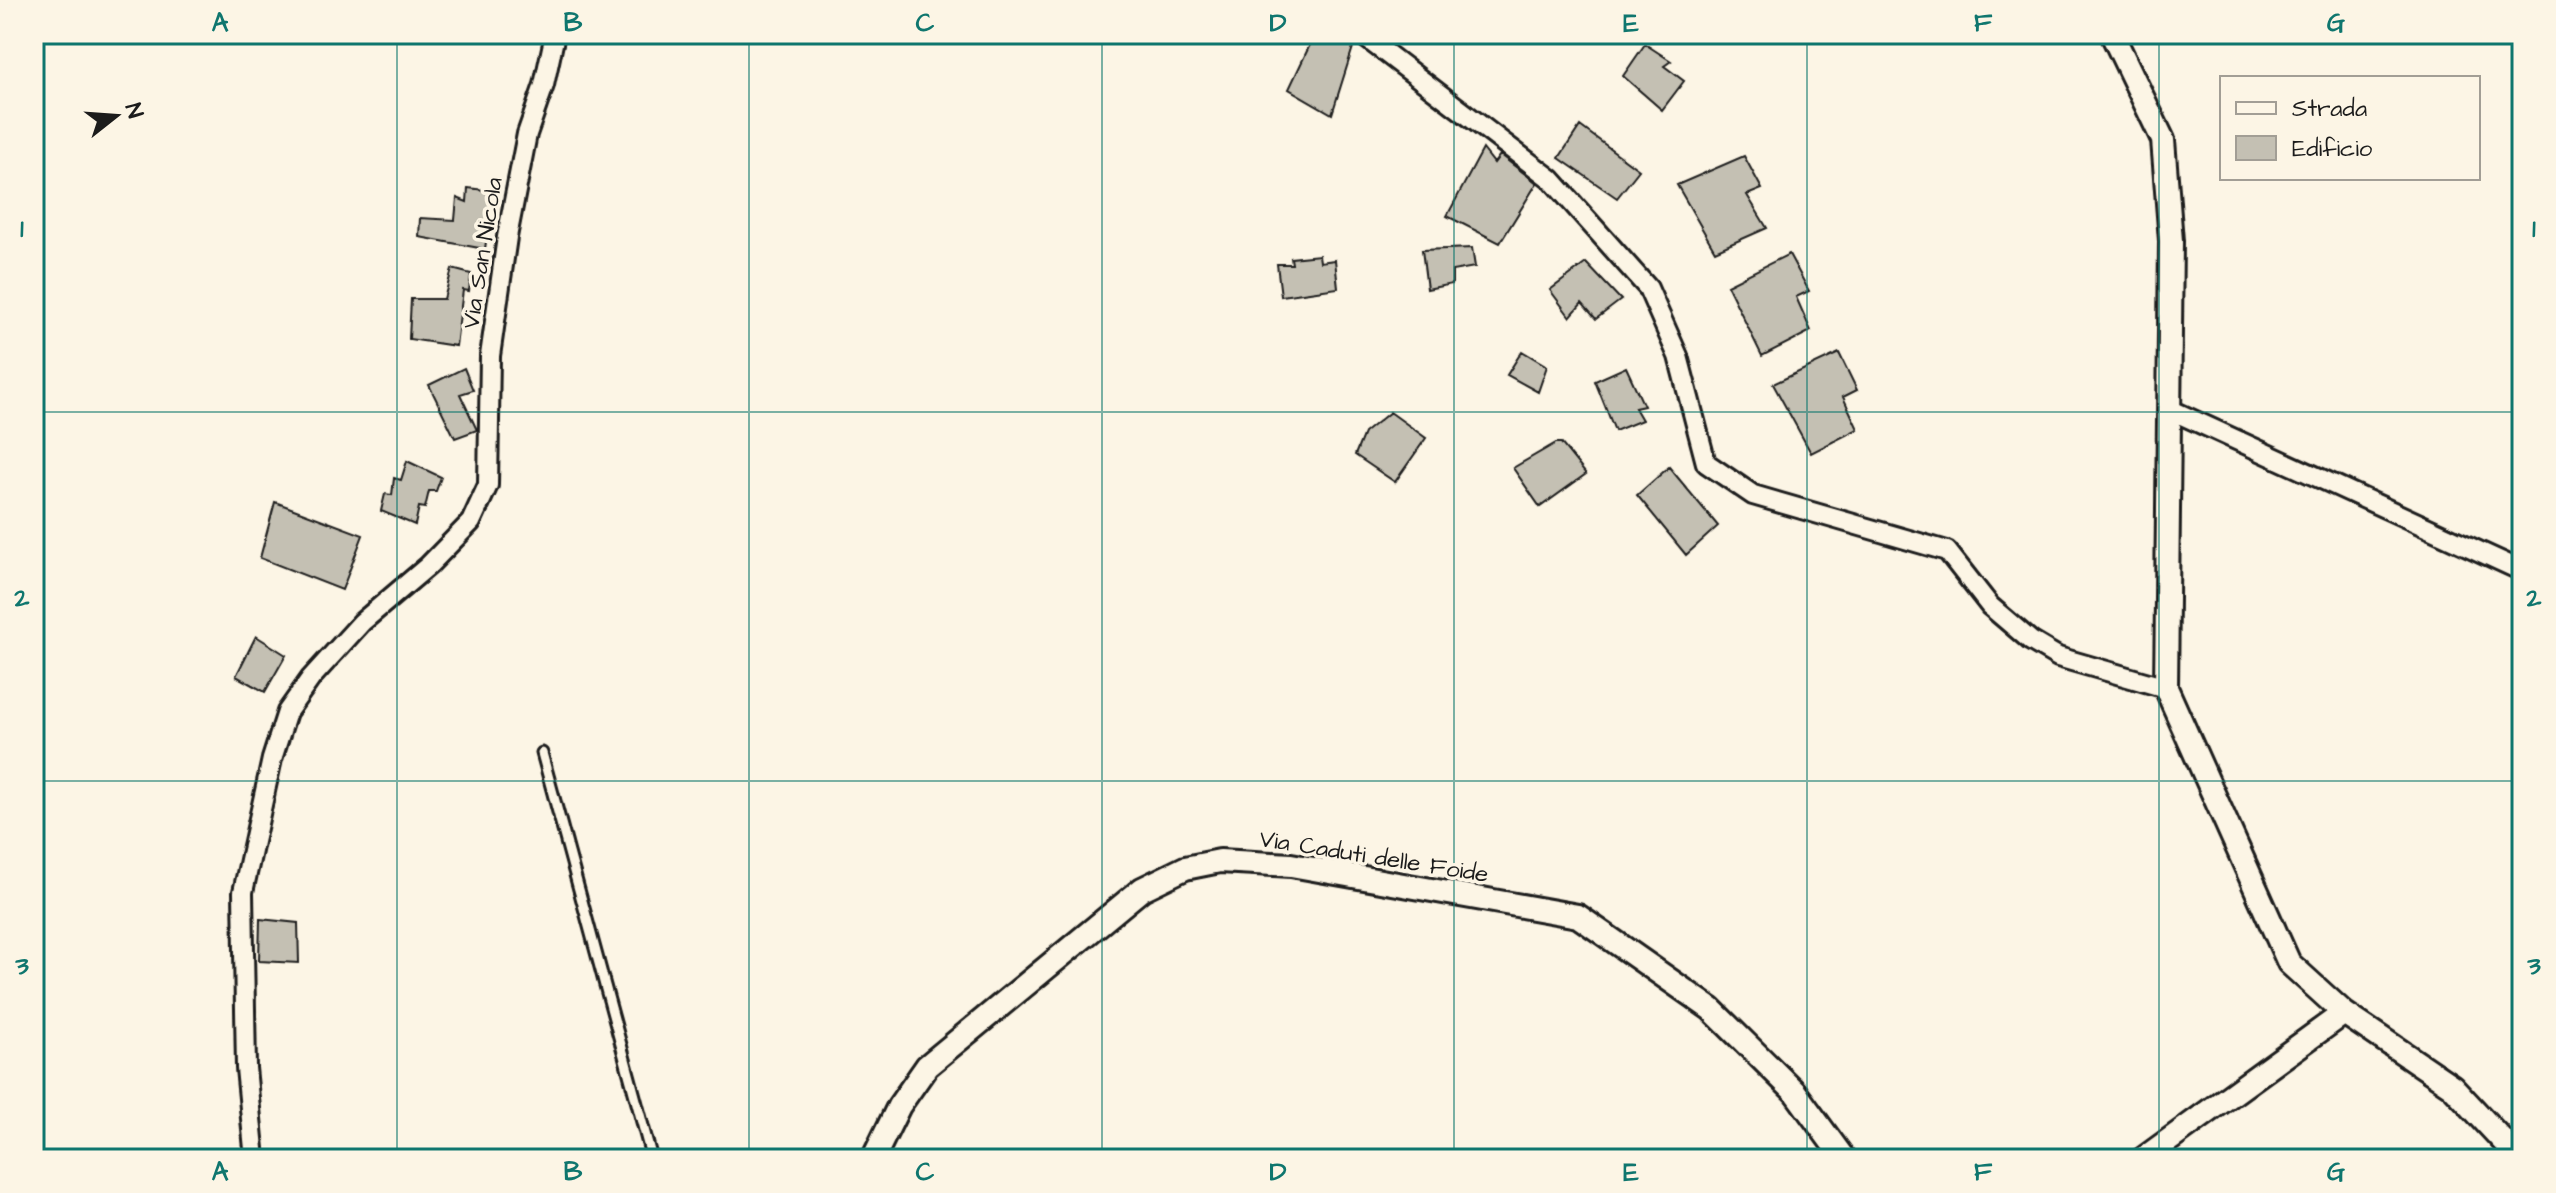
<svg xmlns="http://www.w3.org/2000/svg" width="2556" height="1193" font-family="'Architects Daughter',sans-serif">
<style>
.building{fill:#c4c0b3;stroke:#1c1c1c;stroke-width:2}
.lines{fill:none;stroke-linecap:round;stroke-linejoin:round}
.service-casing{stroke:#1c1c1c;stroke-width:15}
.minor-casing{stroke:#1c1c1c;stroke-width:24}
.tertiary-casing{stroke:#1c1c1c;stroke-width:28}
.service{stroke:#fcf5e5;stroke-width:9}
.minor{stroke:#fcf5e5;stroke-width:18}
.tertiary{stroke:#fcf5e5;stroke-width:22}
.grid{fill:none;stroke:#0f766e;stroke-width:2;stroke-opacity:0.55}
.labels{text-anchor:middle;stroke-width:7;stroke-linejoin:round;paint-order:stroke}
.street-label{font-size:24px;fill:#1c1c1c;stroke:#fcf5e5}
.neatline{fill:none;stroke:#0f766e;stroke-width:3}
.grid-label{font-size:26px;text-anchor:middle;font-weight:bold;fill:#0f766e}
</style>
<rect width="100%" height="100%" fill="#fcf5e5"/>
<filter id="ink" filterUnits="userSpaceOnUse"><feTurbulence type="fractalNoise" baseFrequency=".0125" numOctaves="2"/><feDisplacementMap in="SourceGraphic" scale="16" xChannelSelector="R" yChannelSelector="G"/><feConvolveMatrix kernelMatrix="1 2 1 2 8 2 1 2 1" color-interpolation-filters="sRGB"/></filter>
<g filter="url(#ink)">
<path class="building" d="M1315,34L1354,44L1332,114L1289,89Z
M1645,44L1671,61L1664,66L1684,81L1662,110L1623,76Z
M1580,126L1639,170L1617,198L1559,158Z
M1483,149L1494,163L1500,155L1537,183L1500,243L1447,216Z
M1744,156L1762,189L1747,195L1767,228L1715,251L1677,185Z
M468,188L493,191L485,249L419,237L420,218L455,220L457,198L467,202Z
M1472,248L1475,267L1452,271V284L1427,289L1422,250Z
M1789,254L1809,291L1796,297L1811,331L1762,356L1727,285Z
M1319,255L1320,262L1335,260L1338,288L1281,296L1277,264H1292L1291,258Z
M1586,263L1621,300L1596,319L1582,303L1570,317L1550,290Z
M452,269L471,274L469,291L463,290L456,346L409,339L411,299H444Z
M1522,351L1547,366L1538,392L1507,375Z
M1839,353L1857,390L1843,397L1858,429L1811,453L1773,384Z
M1626,367L1644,406L1635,408L1642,420L1615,431L1595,381Z
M464,368L473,390L460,394L477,430L455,438L429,385Z
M1390,412L1426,438L1395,482L1355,455L1364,433Z
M1556,443H1561L1586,474L1540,507L1513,468Z
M407,461L441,477L436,491H429L425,508L419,507L415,525L381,511L385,494L392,495L394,478L401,480Z
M1669,467L1718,526L1686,555L1637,495Z
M275,502L363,535L342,590L260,558Z
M256,636L286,655L265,692L236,676Z
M260,919L298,923L299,963L259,961Z"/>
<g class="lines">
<g class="service-casing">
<path id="service" d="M542,753L652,1159"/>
</g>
<g class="minor-casing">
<path id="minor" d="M1361,34L1551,179L1648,288L1678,356L1706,463L1753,495L1947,551L1990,606L2031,641L2058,657L2166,688
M2169,409L2522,571
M255,1159L246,1068L243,892L272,759L287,712L311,678L362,622L428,566L471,522L488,485L490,356L507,237L527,134L544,85L555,34"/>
</g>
<g class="tertiary-casing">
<path id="tertiary" d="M2112,34L2163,140L2171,241L2166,688L2289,963L2344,1013L2452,1086L2520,1159
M873,1159L899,1106L927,1066L1142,889L1185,868L1220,861L1291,865L1578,916L1711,1009L1795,1092L1844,1159
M2143,1159L2344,1013"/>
</g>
<use href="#service" class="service"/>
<use href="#minor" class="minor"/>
<use href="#tertiary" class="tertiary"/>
</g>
</g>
<path class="grid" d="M397,34V1159M749,34V1159M1102,34V1159M1454,34V1159M1807,34V1159M2159,34V1159M34,412H2522M34,781H2522"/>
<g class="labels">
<g class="street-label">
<text transform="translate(482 253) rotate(-81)" y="8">Via San Nicola</text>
<text transform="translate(1374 856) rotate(9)" y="8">Via Caduti delle Foide</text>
</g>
</g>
<rect width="2556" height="1193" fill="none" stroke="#fcf5e5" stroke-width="88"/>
<rect x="2220" y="76" width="260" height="104" fill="#fcf5e5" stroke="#a29e95" stroke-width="2"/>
<rect x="2236" y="102" width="40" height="12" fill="#fcf5e5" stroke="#a29e95" stroke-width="2"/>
<text x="2292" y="116" font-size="24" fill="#1c1c1c">Strada</text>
<rect x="2236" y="136" width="40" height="24" fill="#c4c0b3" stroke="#a29e95" stroke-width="2"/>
<text x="2292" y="156" font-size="24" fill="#1c1c1c">Edificio</text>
<g transform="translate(116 116) rotate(73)" stroke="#fcf5e5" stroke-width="6" paint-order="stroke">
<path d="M0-6L14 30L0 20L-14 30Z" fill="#1c1c1c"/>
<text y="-12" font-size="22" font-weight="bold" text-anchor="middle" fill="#1c1c1c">N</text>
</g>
<rect x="44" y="44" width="2468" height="1105" class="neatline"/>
<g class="grid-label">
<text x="220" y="31">A</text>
<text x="573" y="31">B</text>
<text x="925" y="31">C</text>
<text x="1278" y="31">D</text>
<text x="1631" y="31">E</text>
<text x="1983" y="31">F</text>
<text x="2336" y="31">G</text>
<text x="22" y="237">1</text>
<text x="2534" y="237">1</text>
<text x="22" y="606">2</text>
<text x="2534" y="606">2</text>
<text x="22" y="974">3</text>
<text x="2534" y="974">3</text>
<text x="220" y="1180">A</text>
<text x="573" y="1180">B</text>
<text x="925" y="1180">C</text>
<text x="1278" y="1180">D</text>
<text x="1631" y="1180">E</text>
<text x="1983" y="1180">F</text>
<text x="2336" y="1180">G</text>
</g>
</svg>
